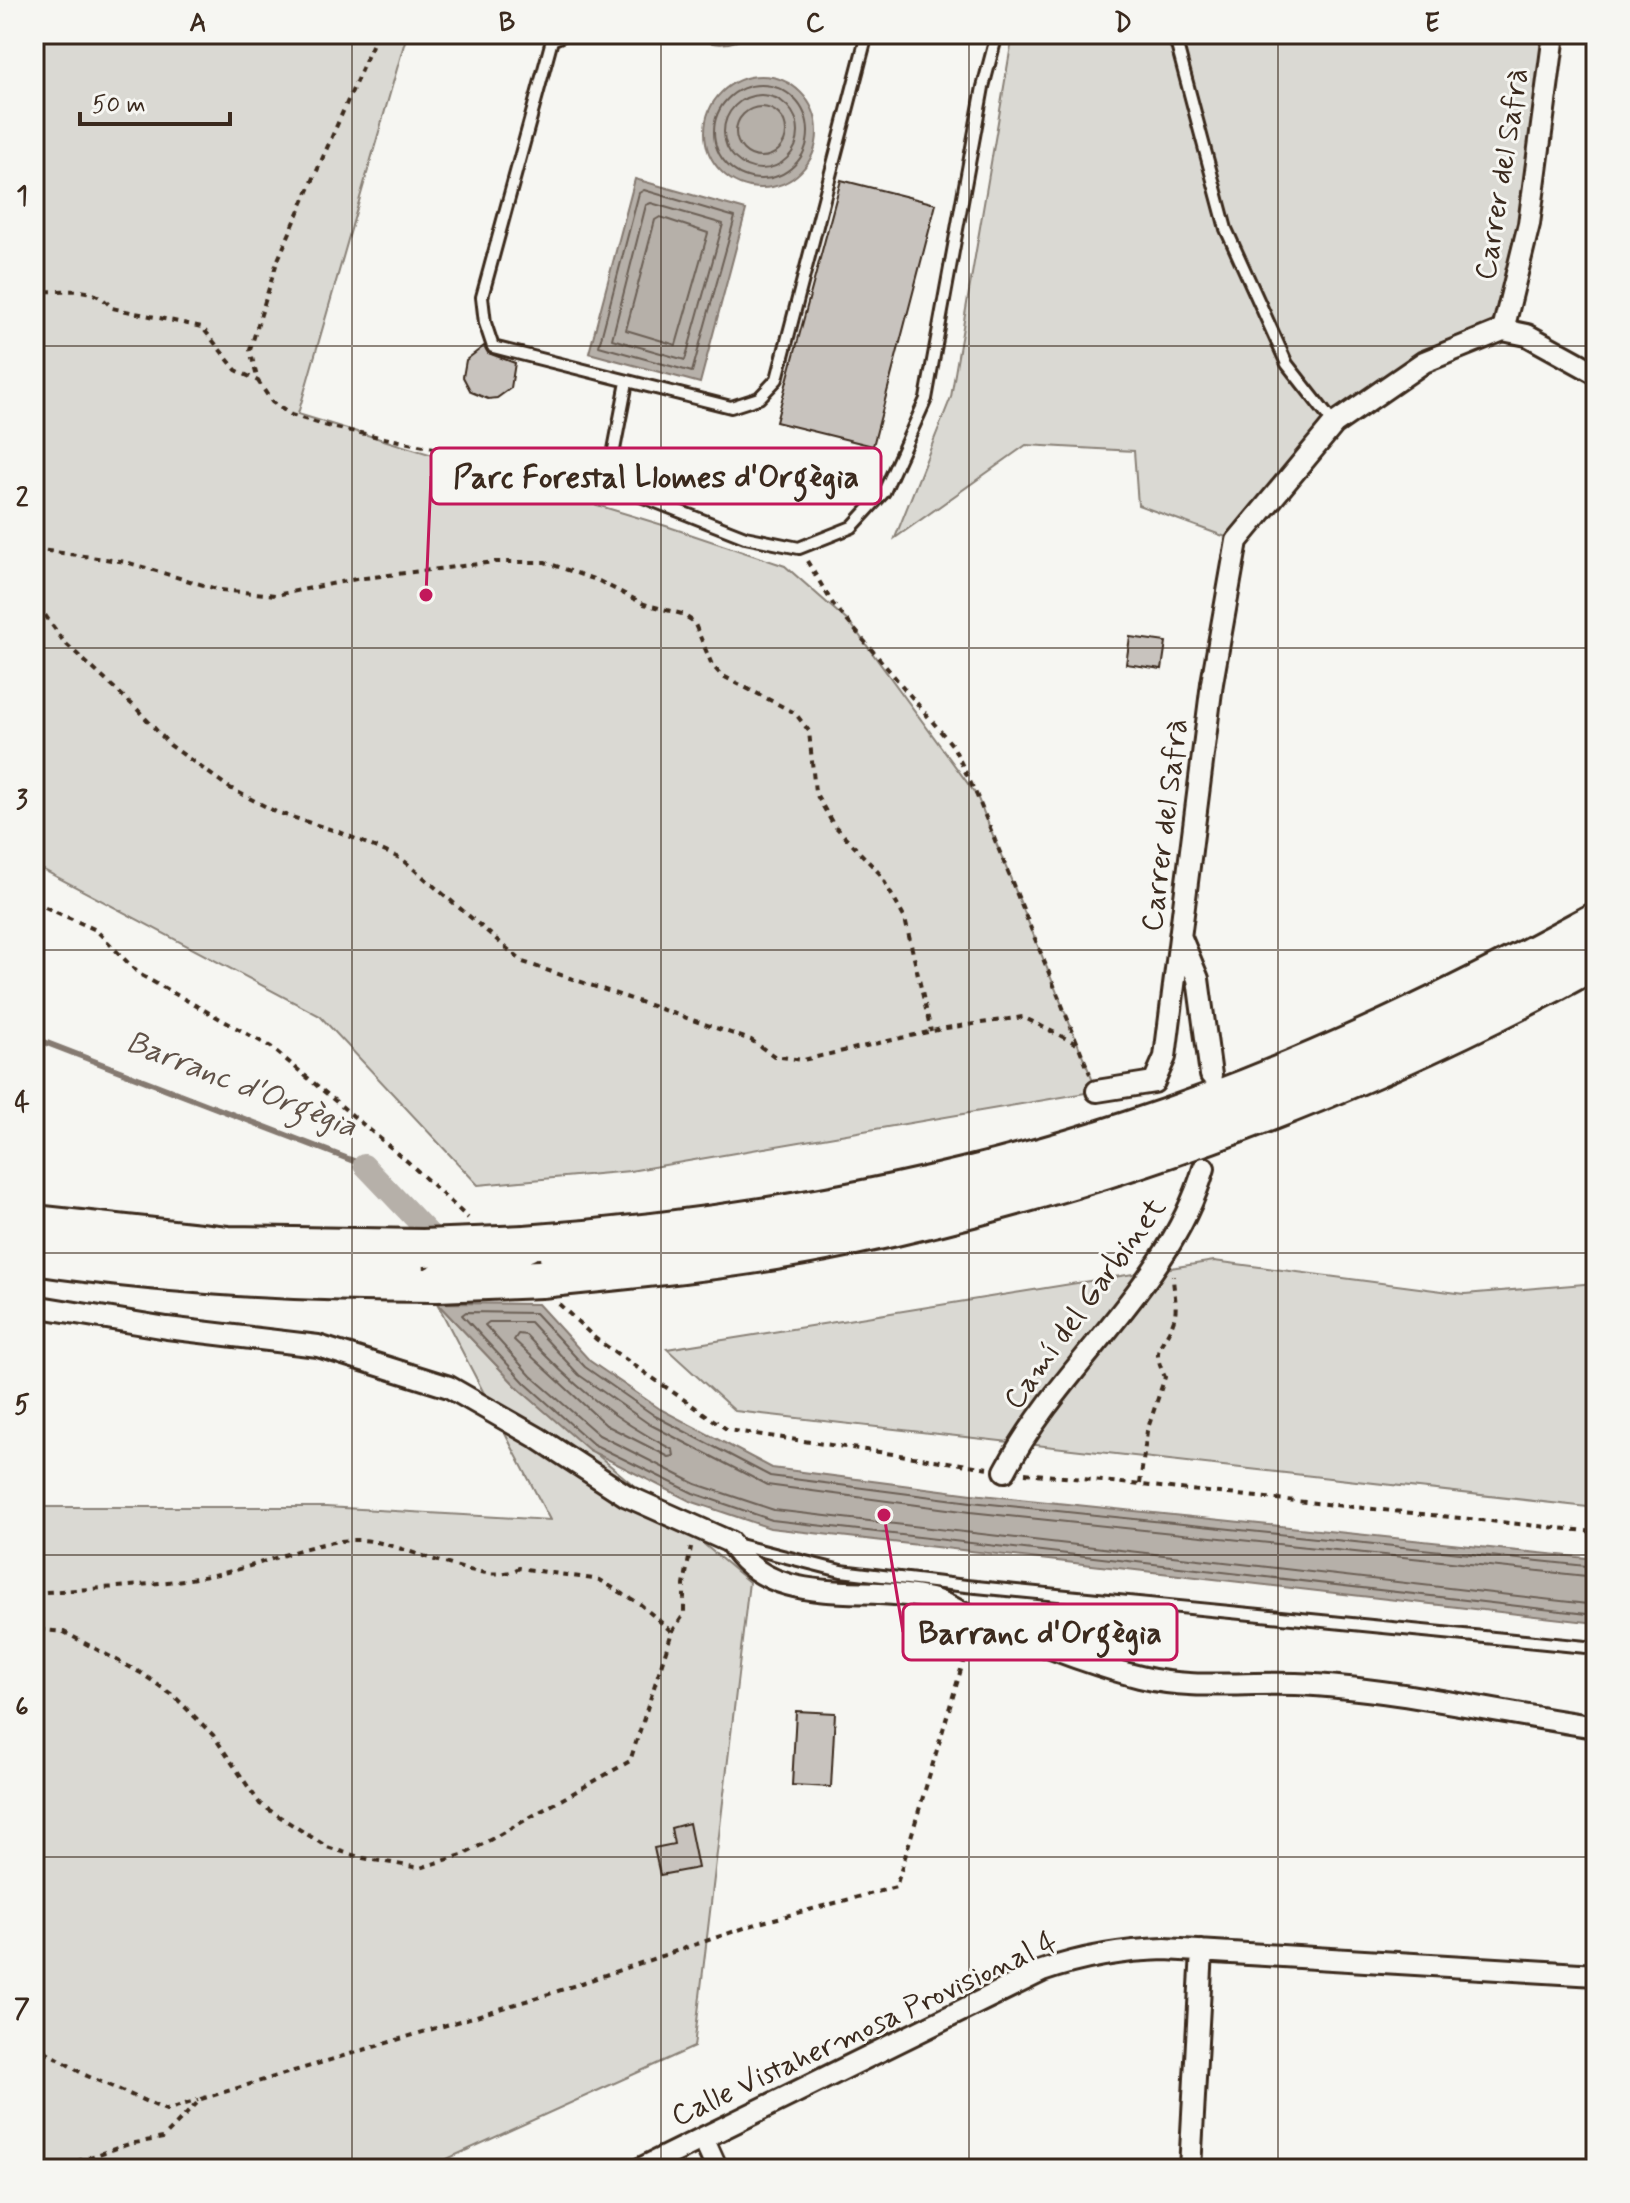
<svg xmlns="http://www.w3.org/2000/svg" width="1630" height="2203" font-family="Mynerve,sans-serif">
<style>
.green{fill:#dad9d3;stroke:#8a8278;stroke-width:2}
.water{fill:#b6b0a9;stroke:#857a71;stroke-width:2}
.lines{fill:none;stroke-linecap:round;stroke-linejoin:round}
.shore{stroke:#6c6056;stroke-width:2}
.stream{stroke:#857a71;stroke-width:6}
.canal{stroke:#b6b0a9;stroke-width:22}
.building{fill:#c8c3be;stroke:#3b2a1e;stroke-width:2}
.lane-casing{stroke:#3b2a1e;stroke-width:16}
.street-casing{stroke:#3b2a1e;stroke-width:26}
.highway-casing{stroke:#3b2a1e;stroke-width:42}
.path{stroke:#3b2a1e;stroke-width:4;stroke-dasharray:6 6;stroke-linecap:butt}
.lane{stroke:#f6f6f2;stroke-width:10}
.street{stroke:#f6f6f2;stroke-width:20}
.highway{stroke:#f6f6f2;stroke-width:36}
.highway-bridge-casing{stroke:#3b2a1e;stroke-width:42;stroke-linecap:butt}
.highway-bridge{stroke:#f6f6f2;stroke-width:36}
.grid{fill:none;stroke:#3b2a1e;stroke-width:2;stroke-opacity:0.55}
.labels{text-anchor:middle;stroke-width:6;stroke-linejoin:round;paint-order:stroke}
.street-label{font-size:30px;fill:#3b2a1e;stroke:#f6f6f2}
.water-label{font-size:32px;font-style:italic;fill:#605248;stroke:#f6f6f2}
.leader{fill:none;stroke:#c2185b;stroke-width:3}
.callout-dot{fill:#c2185b;stroke:#f6f6f2;stroke-width:3}
.callout{fill:#f6f6f2;stroke:#c2185b;stroke-width:3}
.callout-label{font-size:32px;text-anchor:middle;font-weight:bold;fill:#3b2a1e}
.neatline{fill:none;stroke:#3b2a1e;stroke-width:3}
.grid-label{font-size:26px;text-anchor:middle;font-weight:bold;fill:#3b2a1e}
</style>
<rect width="100%" height="100%" fill="#f6f6f2"/>
<filter id="ink" filterUnits="userSpaceOnUse"><feTurbulence type="fractalNoise" baseFrequency=".0125" numOctaves="2"/><feDisplacementMap in="SourceGraphic" scale="16" xChannelSelector="R" yChannelSelector="G"/><feConvolveMatrix kernelMatrix="1 2 1 2 8 2 1 2 1" color-interpolation-filters="sRGB"/></filter>
<g filter="url(#ink)">
<path class="green" d="M34,34H407L298,414L666,526L785,566L851,624L977,796L1097,1091L630,1171L478,1185L320,1016L34,865Z
M1013,34H1554L1503,330L1424,362L1334,424L1237,541L1138,505L1134,451L1026,445L895,538L951,397Z
M1214,1261L1465,1294L1596,1283V1508L735,1411L667,1349Z
M437,1303L519,1389L749,1582L694,2047L425,2169H34V1507H326L550,1520Z"/>
<path class="water" d="M689,34H752C731,47 710,47 689,34Z
M705 132a56 56 0 1 1 112 0a56 56 0 1 1-112 0Z
M635,179L746,210L700,383L589,353Z
M437,1303L538,1304L590,1361L660,1409L772,1468L972,1494L1596,1559V1623L770,1528L690,1501L589,1450L519,1389Z"/>
<g class="lines">
<path class="shore" d="M714 132a47 47 0 1 1 94 0a47 47 0 1 1-94 0Z
M724 132a37 37 0 1 1 74 0a37 37 0 1 1-74 0Z
M736 132a25 25 0 1 1 50 0a25 25 0 1 1-50 0Z
M644,190L735,217L692,372L599,346L639,193Z
M651,203L723,224L685,360L612,339L646,205Z
M660,217L708,233L676,345L626,330L655,220Z
M518,1334L526,1335C572,1385 612,1418 673,1450L674,1456L669,1457L606,1425L514,1340Z
M1596,1567L971,1502L770,1476L655,1416L585,1367L535,1313L466,1312L462,1315L525,1383L593,1444L693,1493L772,1520L1596,1615
M1596,1577L970,1512L767,1485L649,1424L579,1375L530,1322H489L485,1325L531,1376L599,1435L696,1484L774,1510L1596,1605"/>
<path class="stream" d="M34,1038L364,1165"/>
<path class="canal" d="M364,1165L446,1251"/>
</g>
<path class="building" d="M841,180L936,204L873,446L776,422Z
M484,346L488,353L515,363L511,388L497,398L488,399L471,392L463,377L466,360Z
M1130,637L1166,642L1162,669L1126,664Z
M796,1711L835,1713L831,1787L792,1785Z
M689,1823L698,1868L660,1875L654,1848L674,1844L671,1828Z"/>
<g class="lines">
<g class="lane-casing">
<path id="lane" d="M566,34L552,40L482,297L485,323L493,347L731,407L759,398L777,379L867,34
M1174,34L1226,229L1287,364L1334,424
M627,382L613,455V485L745,537L799,548L852,527L884,492L926,399L983,87L997,34
M735,1544L841,1571L966,1586L1596,1648"/>
</g>
<g class="street-casing">
<path id="street" d="M1503,330L1529,224L1554,34
M1503,330L1527,335L1596,373
M1181,938L1198,979L1211,1075
M1097,1091L1154,1082L1165,1057L1212,683L1237,541L1334,424L1424,362L1503,330
M34,1306L167,1328L318,1346L449,1387L538,1438L627,1496L730,1542C772,1611 864,1583 930,1599C948,1603 963,1615 980,1621C1032,1640 1086,1664 1140,1677C1192,1690 1244,1682 1296,1684C1392,1688 1500,1713 1596,1727
M1005,1471C1061,1364 1170,1285 1204,1168
M703,2138L717,2169
M640,2169L1042,1971C1083,1957 1121,1950 1165,1949L1596,1975
M1190,2169L1202,1951"/>
</g>
<g class="highway-casing">
<path id="highway" d="M34,1224L227,1245L423,1248
M525,1244C730,1229 933,1194 1129,1130C1292,1077 1446,1003 1596,921
M34,1256C168,1276 302,1283 437,1283
M541,1279C643,1269 746,1259 846,1238C1108,1182 1361,1089 1596,960"/>
</g>
<path class="path" d="M377,34L277,262L250,350L258,381L272,402L291,415L331,427L599,482
M34,290C64,295 90,281 112,308L202,327L236,370L258,381
M34,549L126,562L220,590L276,595L356,579L495,562H545L599,581L644,604L682,614L694,622L712,665L721,675L795,713L809,731L815,792L833,824L880,874L905,919L931,1031
M807,561L833,604L953,746L977,796L1090,1074
M34,611L45,615L64,642L137,709L170,745L230,788L276,812L342,833L402,859L523,962L751,1040L774,1056L803,1060L946,1028L1023,1017L1079,1045
M34,902L96,930L139,974L271,1047L408,1162L468,1218
M559,1304L596,1339L728,1430L989,1468
M1025,1473L1596,1532
M1140,1484L1147,1431L1165,1377C1149,1344 1164,1348 1173,1322C1179,1307 1173,1291 1173,1276
M34,1593C97,1588 161,1586 223,1573C267,1564 314,1539 360,1540C399,1540 487,1590 519,1568L600,1580L640,1604L672,1632L630,1761L465,1854L420,1868L363,1858L327,1847L260,1804L213,1735L174,1696L141,1673L64,1632L34,1629
M672,1632L684,1614V1585L691,1547
M34,2044L85,2075L166,2110L198,2100
M54,2169L129,2144L163,2138L201,2099L549,1994L759,1923L896,1887L971,1636"/>
<use href="#lane" class="lane"/>
<use href="#street" class="street"/>
<use href="#highway" class="highway"/>
<g class="highway-bridge-casing">
<path id="highway-bridge" d="M423,1248L525,1244
M437,1283L541,1279"/>
</g>
<use href="#highway-bridge" class="highway-bridge"/>
</g>
</g>
<path class="grid" d="M352,34V2169M661,34V2169M969,34V2169M1278,34V2169M34,346H1596M34,648H1596M34,950H1596M34,1253H1596M34,1555H1596M34,1857H1596"/>
<g class="labels">
<g class="street-label">
<text transform="translate(1501 174) rotate(-81)" y="10">Carrer del Safrà</text>
<text transform="translate(1164 825) rotate(-83)" y="10">Carrer del Safrà</text>
<text transform="translate(1084 1303) rotate(-54)" y="10">Camí del Garbinet</text>
<text transform="translate(864 2028) rotate(-25)" y="10">Calle Vistahermosa Provisional 4</text>
</g>
<g class="water-label">
<text transform="translate(242 1083) rotate(21)" y="11">Barranc d'Orgègia</text>
</g>
</g>
<path class="leader" d="M426 595L431 476M884 1515L903 1632"/>
<g class="callout-dot">
<circle cx="426" cy="595" r="8"/>
<circle cx="884" cy="1515" r="8"/>
</g>
<g class="callout">
<rect x="431" y="448" width="450" height="56" rx="8"/>
<rect x="903" y="1604" width="274" height="56" rx="8"/>
</g>
<g class="callout-label">
<text x="656" y="487">Parc Forestal Llomes d'Orgègia</text>
<text x="1040" y="1643">Barranc d'Orgègia</text>
</g>
<rect width="1630" height="2203" fill="none" stroke="#f6f6f2" stroke-width="88"/>
<path d="M80 112v12h150v-12" fill="none" stroke="#3b2a1e" stroke-width="4"/>
<text x="92" y="112" font-size="24" fill="#3b2a1e" stroke="#f6f6f2" stroke-width="6" paint-order="stroke">50 m</text>
<rect x="44" y="44" width="1542" height="2115" class="neatline"/>
<g class="grid-label">
<text x="198" y="31">A</text>
<text x="507" y="31">B</text>
<text x="815" y="31">C</text>
<text x="1123" y="31">D</text>
<text x="1432" y="31">E</text>
<text x="22" y="204">1</text>
<text x="22" y="506">2</text>
<text x="22" y="808">3</text>
<text x="22" y="1111">4</text>
<text x="22" y="1413">5</text>
<text x="22" y="1715">6</text>
<text x="22" y="2017">7</text>
</g>
</svg>
